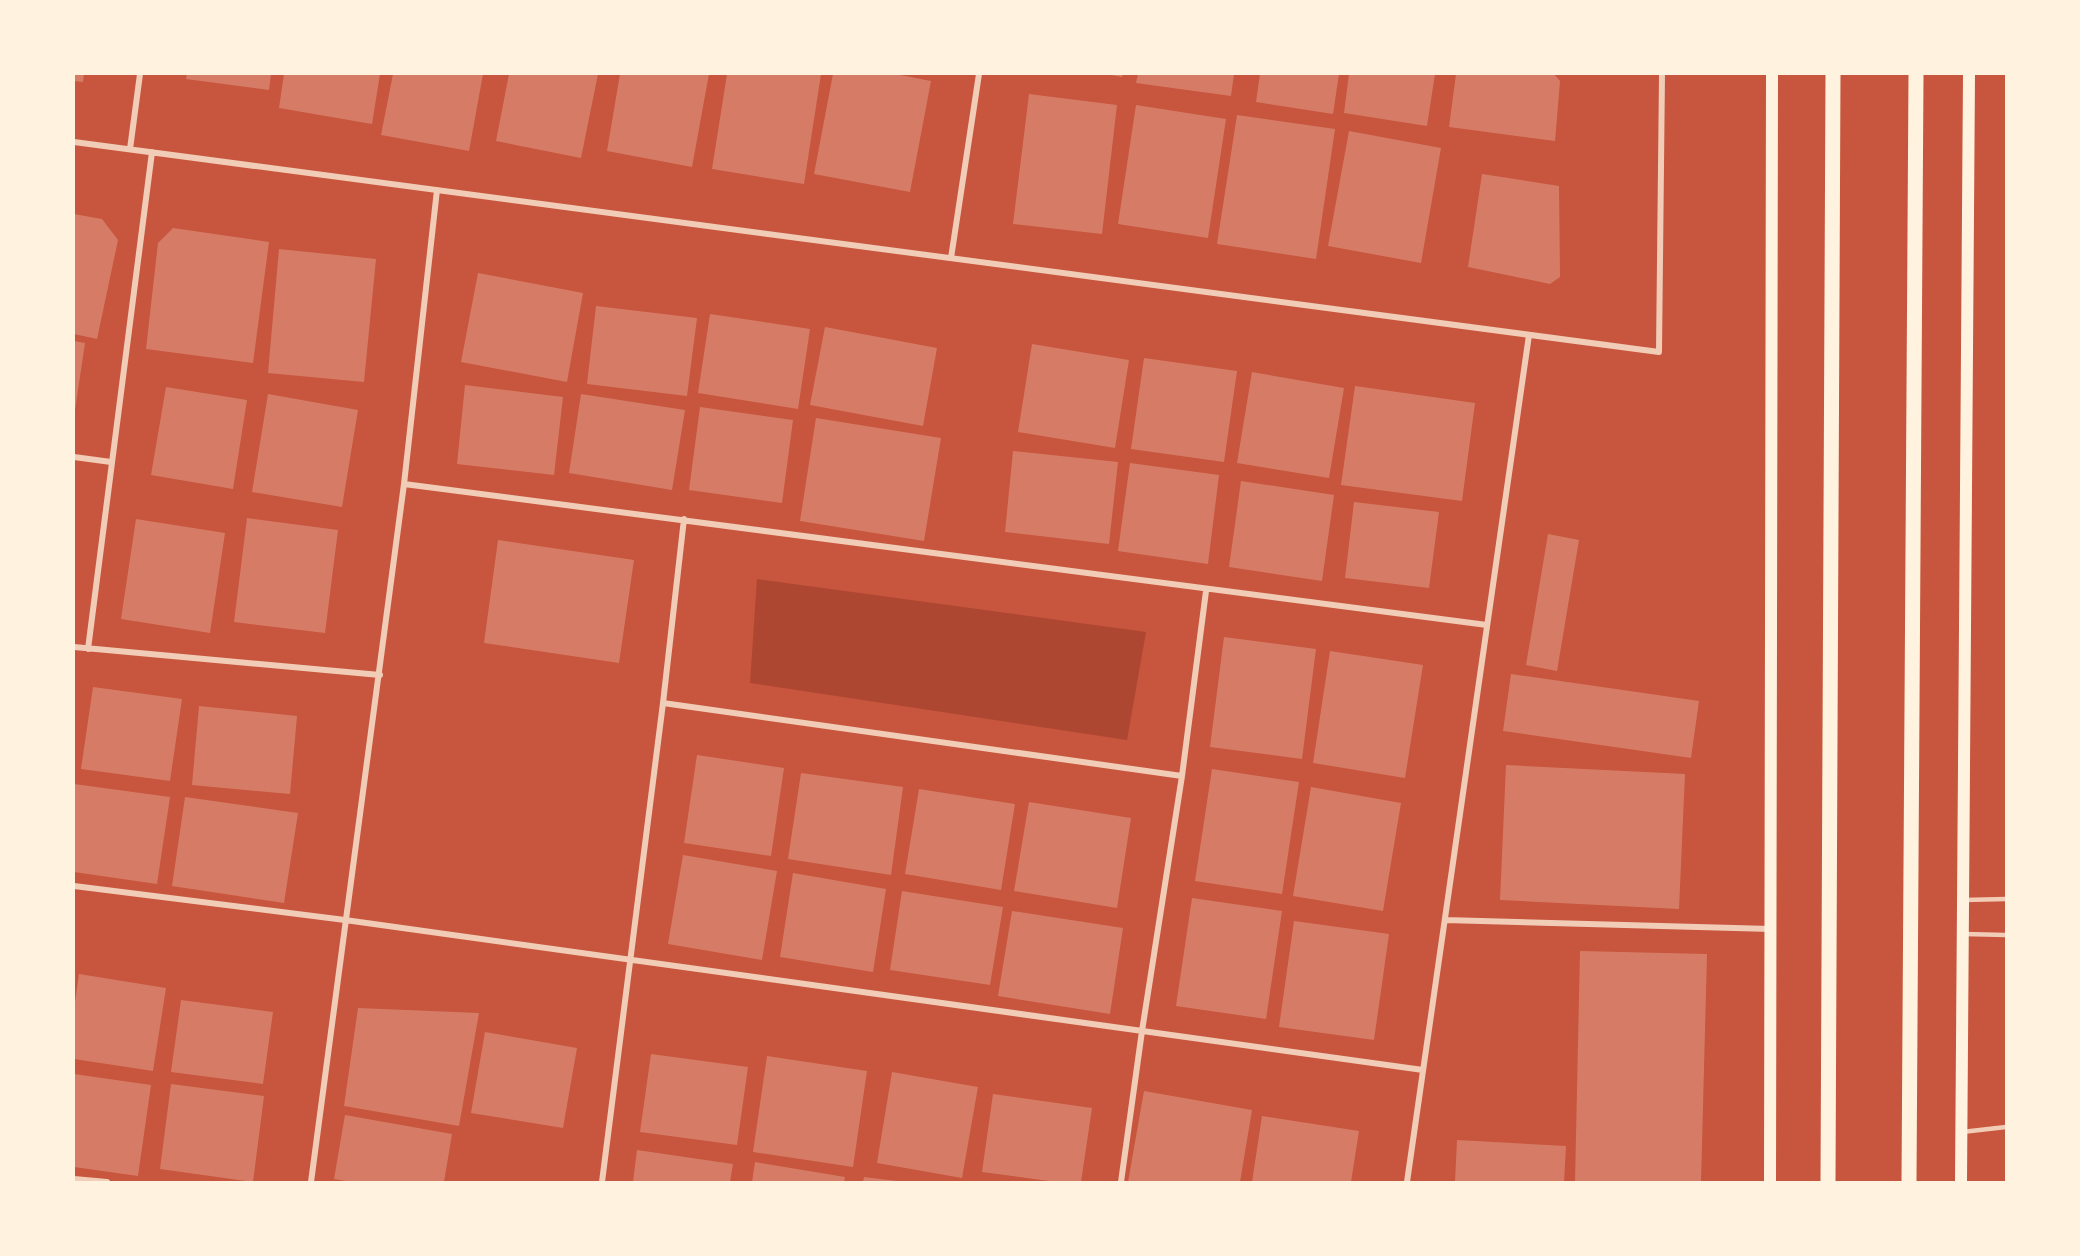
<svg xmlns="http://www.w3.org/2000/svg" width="2080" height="1256" font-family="'Alegreya Sans',sans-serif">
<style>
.green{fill:#ae4732}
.building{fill:#d67c66}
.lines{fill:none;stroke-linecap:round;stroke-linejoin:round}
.service{stroke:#f1ccb7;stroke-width:4.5}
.minor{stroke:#f1ccb7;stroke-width:6}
.secondary{stroke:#fff3e0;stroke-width:12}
.primary{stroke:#fff3e0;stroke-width:15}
</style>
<rect width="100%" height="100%" fill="#c8553d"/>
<path class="green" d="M757,579L1146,632L1127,740L750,683Z"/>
<path class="building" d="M74,74H84L83,82L74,81Z
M187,74H271L269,90L186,79Z
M284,74H380L372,124L279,108Z
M393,74H483L469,151L381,135Z
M509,74H598L581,158L496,141Z
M620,74H709L692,167L607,151Z
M727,74H821L804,184L712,169Z
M833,74H895L931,81L910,192L814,174Z
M1106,74H1123L1122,77Z
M1138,74H1234L1231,96L1136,83Z
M1260,74H1339L1333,114L1256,102Z
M1349,74H1435L1427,126L1344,113Z
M1456,74H1554L1560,81L1555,141L1449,127Z
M1029,94L1117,105L1102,234L1013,224Z
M1136,105L1226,119L1208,238L1118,224Z
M1237,115L1335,129L1316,259L1217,244Z
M1349,131L1441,148L1421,263L1328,246Z
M1482,174L1559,186L1560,277L1550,284L1468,267Z
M74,214L102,219L118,240L97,339L74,334Z
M173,228L269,242L253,363L146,349L158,243Z
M279,249L376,259L364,382L268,373Z
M478,273L583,293L567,382L461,362Z
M596,306L697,318L687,396L587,384Z
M710,314L810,329L798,409L698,393Z
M825,327L937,348L923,426L810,405Z
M74,341L85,343L75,410H74Z
M1032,344L1129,360L1115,448L1018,432Z
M1144,358L1237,371L1224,462L1131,449Z
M1252,372L1344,388L1329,478L1237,463Z
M465,385L563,397L554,475L457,464Z
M1355,386L1475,403L1462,501L1341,485Z
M166,387L247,400L233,489L151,475Z
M268,394L358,410L342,507L252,492Z
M581,394L685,410L672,490L569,473Z
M700,407L793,420L782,503L689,490Z
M816,418L941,438L924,541L800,521Z
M1013,451L1118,462L1109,544L1005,532Z
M1130,463L1219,475L1208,564L1118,551Z
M1241,481L1334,495L1322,581L1229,567Z
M1354,502L1439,512L1429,588L1345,578Z
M247,518L338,530L325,633L234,622Z
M136,519L225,533L210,633L121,619Z
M1548,534L1579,540L1557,671L1526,665Z
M498,540L634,560L619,663L484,643Z
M1224,637L1316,649L1302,759L1210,747Z
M1330,651L1423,665L1405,778L1313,763Z
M1511,674L1699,701L1691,758L1503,731Z
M93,687L182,699L170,781L81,769Z
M199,706L297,716L290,794L192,785Z
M697,755L784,768L771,856L684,843Z
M1506,765L1685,774L1679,909L1500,900Z
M1212,769L1299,782L1282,894L1195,881Z
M801,773L903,787L891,875L788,859Z
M74,784L170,797L157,884L74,872Z
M1311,787L1401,803L1383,911L1293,896Z
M919,789L1015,804L1001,890L905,874Z
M185,797L298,813L284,903L172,886Z
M1029,802L1131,818L1117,908L1014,891Z
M683,855L777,871L762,960L668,944Z
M793,873L886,889L873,972L780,957Z
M902,891L1003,907L990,985L890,970Z
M1192,898L1282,911L1266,1019L1176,1006Z
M1012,911L1123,928L1110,1014L998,996Z
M1294,921L1389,934L1374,1040L1279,1027Z
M1580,951L1707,954L1701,1182H1575Z
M79,974L166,988L153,1071L74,1059V1009Z
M181,1000L273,1012L263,1084L171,1072Z
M358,1008L479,1013L459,1126L344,1106Z
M485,1032L577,1048L563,1128L471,1113Z
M651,1054L748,1067L737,1145L640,1132Z
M767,1056L867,1071L853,1167L753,1152Z
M892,1072L978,1087L962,1178L877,1163Z
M74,1074L151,1085L138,1176L74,1167Z
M171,1084L264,1096L253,1182L160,1169Z
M1144,1091L1252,1110L1240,1182H1128Z
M993,1094L1092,1108L1081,1182H1056L982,1172Z
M345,1115L452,1134L444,1182H352L334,1179Z
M1262,1116L1359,1131L1351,1182H1252Z
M1457,1140L1566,1146L1564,1182H1455Z
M637,1150L733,1164L730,1182H633Z
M755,1162L845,1177L844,1182H752Z
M864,1177L897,1181V1182H863Z"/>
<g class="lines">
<path class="service" d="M1964,900L2006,899
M1964,934L2006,935
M1962,1132L2006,1127"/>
<path class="minor" d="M74,142L1659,352L1662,74
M130,149L140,74
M951,258L979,74
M74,457L111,462
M404,484C765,530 1125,581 1487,625
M74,647L380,675
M88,649L152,152
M663,703L1182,776
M74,886L345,920L1423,1070
M1445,920L1771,929
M74,1179L107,1182
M311,1182L404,484L437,190
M602,1182L663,703L684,519
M1121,1182L1142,1031L1182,776L1206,591
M1407,1182L1529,335"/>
<path class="secondary" d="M1770,1182L1772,74
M1961,1182L1969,74"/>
<path class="primary" d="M1828,1182L1833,74
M1909,1182L1916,74"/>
</g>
<rect width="2080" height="1256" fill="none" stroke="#fff3e0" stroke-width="150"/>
</svg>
